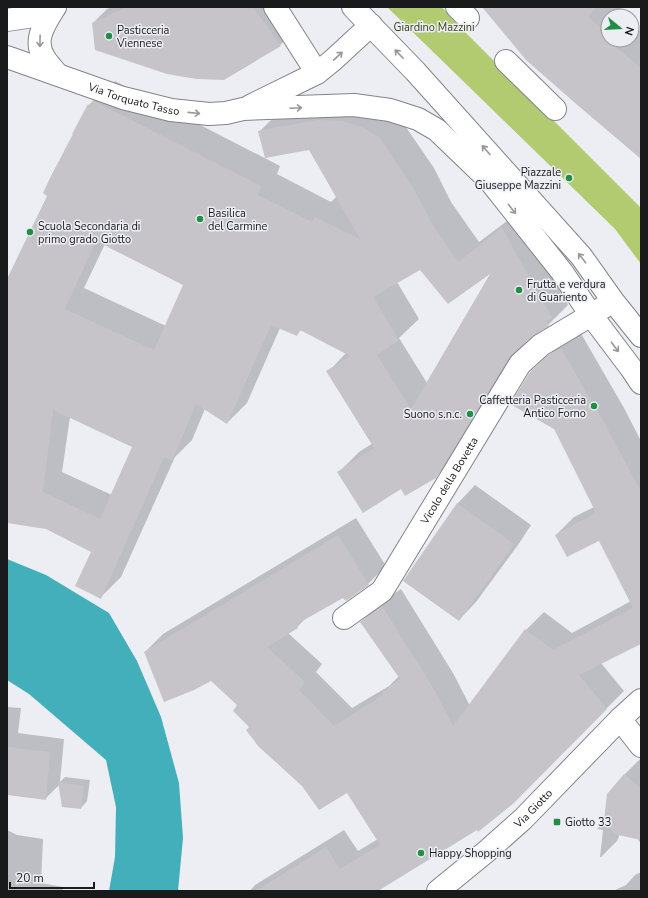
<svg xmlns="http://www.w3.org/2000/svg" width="648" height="898" font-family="'Nunito Sans',sans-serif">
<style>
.green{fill:#b2ca70}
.water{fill:#43afba}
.shadow{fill:#0003;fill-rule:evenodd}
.building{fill:#c7c4c9;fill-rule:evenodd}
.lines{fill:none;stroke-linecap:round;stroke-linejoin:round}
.minor-casing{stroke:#83848a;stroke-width:24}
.minor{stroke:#fff;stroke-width:22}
.oneway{stroke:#989899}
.poi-dot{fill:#218e46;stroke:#eceef4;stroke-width:1.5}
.labels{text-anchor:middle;stroke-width:3;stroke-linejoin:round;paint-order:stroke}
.park-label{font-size:11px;fill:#37411a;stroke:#eceef4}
.poi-label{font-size:11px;fill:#191a1c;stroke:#eceef4;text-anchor:start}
.street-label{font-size:11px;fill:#191a1c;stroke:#eceef4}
</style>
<rect width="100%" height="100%" fill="#eceef4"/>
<path class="green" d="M387,7H442L451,18L641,208V264L615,229Z"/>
<path class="water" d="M7,559L46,575L109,613L137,661L161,717L179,783L183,838L178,891H109L115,857L116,807L106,760L29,694L7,680Z"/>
<path class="shadow" d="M112,7H276L294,32L280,45L93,23L107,9Z
M483,7H619L630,16H608V40H632V24L641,32V158Z
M115,81L280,166L277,174L331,202L337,196L309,149L260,131L280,111L399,117L434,168L451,202L479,242L523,209L572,297L567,302L568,305L548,325L528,339L456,456L435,477L401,488L339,472L359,452L373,443L328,372L346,353L302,329L296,335L280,328L247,403L227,423L205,409L192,440L175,457L121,577L101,597L92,552L47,528L7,522V281L48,196L89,105L109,84L111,86ZM105,244L184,285L166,326L84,288ZM420,268L493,270L427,383L399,338L419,319L397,282ZM70,417L133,446L112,495L62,472Z
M579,330L624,408L641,441V642L601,663L624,691L513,802L477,828L376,891H250L255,885L344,830L358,851L378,839L348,791L303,785L250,727L239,705L211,679L145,652L163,634L356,518L386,566L368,584L343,596L307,617L297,627L288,633L322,664L316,672L352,708L389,686L399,676L361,622L379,604L401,589L453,673L470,706L526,630L544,612L572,633L631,601L599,540L556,535L574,517L594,507L531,373L568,337Z
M475,485L531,525L518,545L476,602L459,620L404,581L458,503Z
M7,707L21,708L18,733L64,739L60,782L65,777L90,780L87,801L81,808L59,785L45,799L7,794Z
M640,759L641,844L637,838L620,834L617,841L601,857H600L603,830L597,829L605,821L608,794L624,775Z
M7,830L17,835L43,839L41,883L63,887V891H7Z
M641,872V891H613L626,885L635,875Z"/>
<path class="building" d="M126,7H253L281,46L224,80L196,79L167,74L95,50L92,23Z
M482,7H597L588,17L608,34V40H610L609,41L641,68V159L575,103L526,60Z
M94,101L261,186L258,195L312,222L315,217L360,239L309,150L265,158L258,131L318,120L342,121L362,127L379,137L414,189L431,222L458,262L502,228L552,318L546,321L549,326L533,336L509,357L436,478L405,496L401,489L363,513L337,472L374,448L326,371L350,356L300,330L297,336L271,325L227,424L196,404L172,461L164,457L101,599L75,586L91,552L46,529L7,523V279L47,196L43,193L51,176L73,134H72L88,104L91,106ZM96,241L183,285L154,350L65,309ZM420,270L448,304L490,274L411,409L377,355L399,340L373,297ZM53,410L132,447L100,519L43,492Z
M561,348L607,428L641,492V644L579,675L607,709L514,803L478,832L477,830L378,891H256L326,847L340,869L380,845L347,793L319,810L302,786L258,746L246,730L249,727L233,711L237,705L211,681L194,690L164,702L144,652L338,535L369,585L346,601L343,598L297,624L298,628L267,647L305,682L299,690L334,726L383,695L382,692L400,679L360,622L382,606L435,691L453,726L525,629L553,650L633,608L599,541L567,557L555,535L596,513L554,429L510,404L530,372L548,355Z
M457,503L514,544L500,564L459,621L403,581Z
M7,747L50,752L46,800L7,795Z
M624,774L641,789V840L614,834L604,820L607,794Z
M58,782L84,786L81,809L62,807Z"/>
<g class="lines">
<g class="minor-casing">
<g id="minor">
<path d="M55,7C45,23 32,41 45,59C48,64 53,69 57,74"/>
<path d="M275,7L317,73"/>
<path d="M353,7L415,71L581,256L613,301L641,336"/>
<path d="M457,7L468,18"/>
<path d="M7,20L34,16L55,7"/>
<path id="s1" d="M7,57L123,98L171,110L209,114L226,113L243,109L354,105L390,110L418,119L437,130L490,181L562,272L591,315L631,368L641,383"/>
<path d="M506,61L555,109"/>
<path d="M250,106L317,73L332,61L371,25"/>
<path id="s2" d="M344,618L382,591L520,364L541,345L591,315L604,307"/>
<path d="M620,719L641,746"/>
<path id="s3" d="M438,891L487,851L523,819L620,719L641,700"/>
</g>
</g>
<use href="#minor" class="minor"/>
</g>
<defs><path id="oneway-shaft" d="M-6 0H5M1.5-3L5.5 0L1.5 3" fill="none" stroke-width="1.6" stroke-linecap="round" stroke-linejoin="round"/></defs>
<g class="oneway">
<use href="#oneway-shaft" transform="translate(40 41) rotate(91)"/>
<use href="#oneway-shaft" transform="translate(399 54) rotate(-134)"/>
<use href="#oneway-shaft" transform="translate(338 56) rotate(-43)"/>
<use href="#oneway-shaft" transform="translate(296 108) rotate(-3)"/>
<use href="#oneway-shaft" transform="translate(194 113) rotate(6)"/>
<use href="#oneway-shaft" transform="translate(486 150) rotate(-131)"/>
<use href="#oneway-shaft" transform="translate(512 209) rotate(52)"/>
<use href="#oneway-shaft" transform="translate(582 258) rotate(-128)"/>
<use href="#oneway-shaft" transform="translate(615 347) rotate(53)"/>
</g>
<g class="poi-dot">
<circle cx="109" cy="36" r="4"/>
<circle cx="569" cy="178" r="4"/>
<circle cx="200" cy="219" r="4"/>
<circle cx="30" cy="232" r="4"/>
<circle cx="519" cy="290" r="4"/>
<circle cx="594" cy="406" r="4"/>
<circle cx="470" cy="414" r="4"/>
<rect x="553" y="818" width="8" height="8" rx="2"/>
<circle cx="421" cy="853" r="4"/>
</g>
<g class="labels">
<g class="park-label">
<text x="434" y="31">Giardino Mazzini</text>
</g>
<g class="poi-label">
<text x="117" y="34">Pasticceria<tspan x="117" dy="13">Viennese</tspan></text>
<text x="561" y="176" text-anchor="end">Piazzale<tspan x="561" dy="13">Giuseppe Mazzini</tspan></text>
<text x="208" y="217">Basilica<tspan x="208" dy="13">del Carmine</tspan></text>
<text x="38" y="230">Scuola Secondaria di<tspan x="38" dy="13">primo grado Giotto</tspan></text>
<text x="527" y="288">Frutta e verdura<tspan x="527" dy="13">di Guariento</tspan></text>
<text x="586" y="404" text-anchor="end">Caffetteria Pasticceria<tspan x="586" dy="13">Antico Forno</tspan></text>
<text x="462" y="418" text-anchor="end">Suono s.n.c.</text>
<text x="565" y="826">Giotto 33</text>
<text x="429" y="857">Happy Shopping</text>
</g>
<g class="street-label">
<text dy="4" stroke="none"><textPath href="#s1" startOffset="134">Via Torquato Tasso</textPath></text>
<text dy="4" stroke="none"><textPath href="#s2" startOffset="176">Vicolo della Bovetta</textPath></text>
<text dy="4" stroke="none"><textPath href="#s3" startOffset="126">Via Giotto</textPath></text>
</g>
</g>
<rect width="648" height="898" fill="none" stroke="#191a1c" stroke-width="16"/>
<g transform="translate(620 28) rotate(108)"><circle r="19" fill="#eceef4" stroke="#98999e"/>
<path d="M0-3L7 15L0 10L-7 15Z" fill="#218e46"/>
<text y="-6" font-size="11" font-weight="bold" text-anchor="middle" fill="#191a1c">N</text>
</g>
<path d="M10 882v6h84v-6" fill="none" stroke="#191a1c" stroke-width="2"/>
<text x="16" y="882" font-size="12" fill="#191a1c" stroke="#eceef4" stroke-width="3" paint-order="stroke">20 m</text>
</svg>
